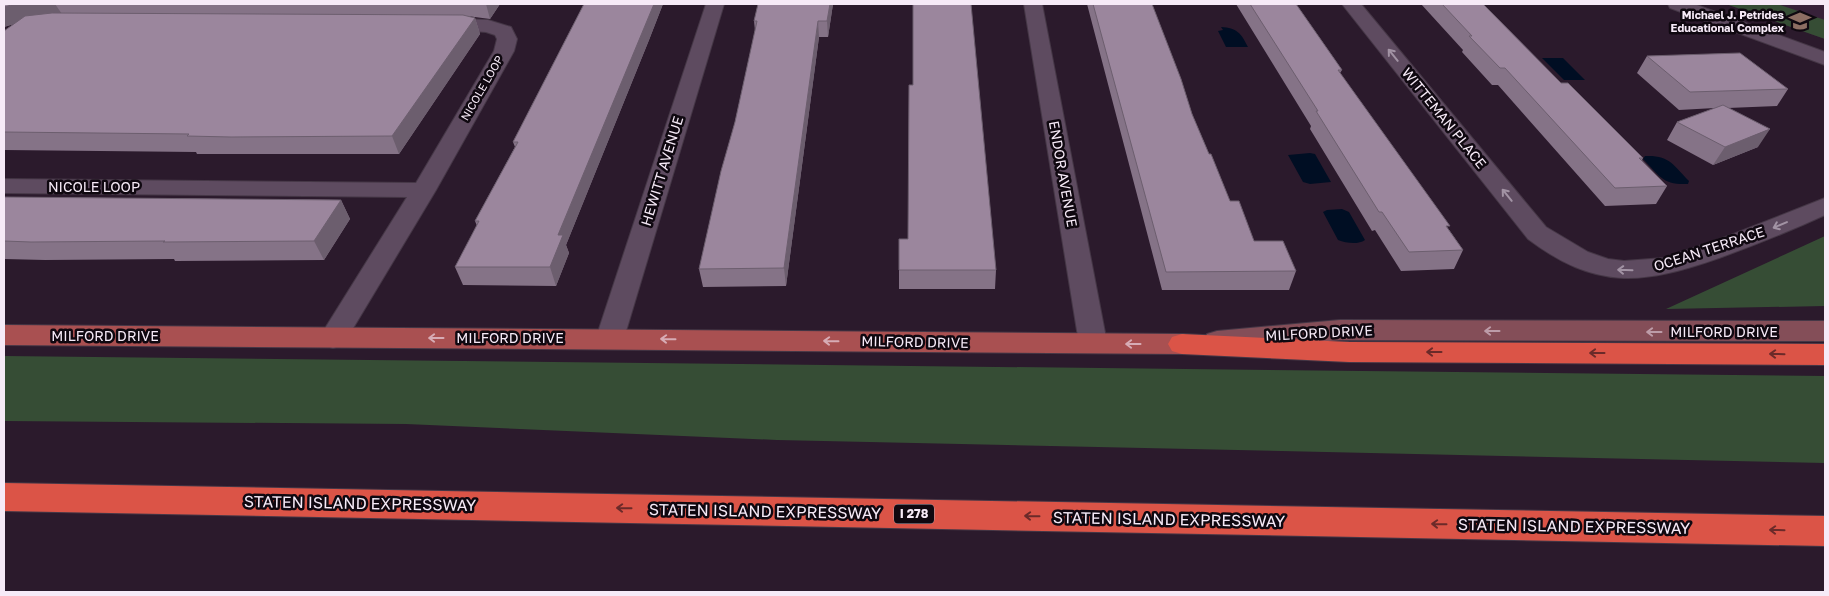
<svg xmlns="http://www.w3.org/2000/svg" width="1829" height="596" font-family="'Golos Text',sans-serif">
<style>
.built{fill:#372139}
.green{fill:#364d35}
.water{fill:#000e23}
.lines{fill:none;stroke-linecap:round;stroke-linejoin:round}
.street-casing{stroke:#453746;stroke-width:2}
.secondary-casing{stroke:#453746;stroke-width:2}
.primary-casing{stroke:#453746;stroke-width:2}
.highway-casing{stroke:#453746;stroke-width:2}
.street{fill:#5e4b60;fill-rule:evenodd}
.secondary{fill:#844e58;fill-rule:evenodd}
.primary{fill:#a95051;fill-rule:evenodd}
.highway{fill:#db5447;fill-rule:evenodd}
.wall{fill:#857387}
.shaded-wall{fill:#6c5e6e}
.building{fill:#9b869d;stroke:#6c5e6e}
.oneway{stroke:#a293a4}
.oneway2{stroke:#bd9ca8}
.oneway3{stroke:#d7acb5}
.oneway4{stroke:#6b2a29}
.labels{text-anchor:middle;stroke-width:5;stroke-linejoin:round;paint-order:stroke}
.far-poi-label{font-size:11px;font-weight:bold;fill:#f6eaf7;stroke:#0f0810;text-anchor:end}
.far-street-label{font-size:11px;fill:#f6eaf7;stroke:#0f0810}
.shield{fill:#0f0810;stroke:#b1a6b2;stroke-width:1}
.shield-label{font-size:12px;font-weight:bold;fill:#f6eaf7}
.street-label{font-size:14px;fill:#f6eaf7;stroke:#0f0810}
.near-street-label{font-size:16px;fill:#f6eaf7;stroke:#0f0810}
</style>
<rect width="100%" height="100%" fill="#2b1a2c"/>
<path class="built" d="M1726,4H1825V39Z"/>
<path class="green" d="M1726,4H1777L1825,20V39Z
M1825,236V306L1666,309Z
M4,356L1825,376V463L777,440L406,424L4,421Z"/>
<path class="water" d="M1221,27C1237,28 1241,33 1248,47H1226L1218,31L1223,30Z
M1542,58H1563L1585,80H1564Z
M1310,153L1315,154L1331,182L1310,184L1303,182L1288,155Z
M1645,156C1670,155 1673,165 1689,181L1688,184C1662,185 1660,176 1643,159Z
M1342,209L1349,212L1365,240C1358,245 1346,243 1338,240L1323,212L1327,210Z"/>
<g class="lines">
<g class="street-casing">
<path id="street" d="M706,4H724L624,338L620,345L610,348L600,345L596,338Z
M1024,4H1042L1107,343L1103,350L1093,353L1083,350L1079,343Z
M1342,4H1361L1546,227L1588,252L1608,259L1624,261L1664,258L1731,235L1825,198V215C1790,231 1755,245 1719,258C1642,285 1596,290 1528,239Z
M1668,4H1694L1825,52V65L1670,8Z
M440,18L488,20L511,27L517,39L514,51L436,190L343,345L333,348L323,345L319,338L407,197L4,193V179L416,183L494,51L497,39L495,35L486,32L433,28L430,24L433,20Z"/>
</g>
<g class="secondary-casing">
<path id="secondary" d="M1340,320L1825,321V341L1340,340L1217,351L1207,348L1203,341L1207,334L1217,331Z"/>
</g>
<g class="primary-casing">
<path id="primary" d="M4,325L1182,334L1192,337L1196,344L1192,351L1182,354L4,345Z"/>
</g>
<g class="highway-casing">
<path id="highway" d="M1182,334L1349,342L1825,344V365L1349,362L1182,354L1172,351L1168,344L1172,337Z
M4,483L1825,516V546L4,511Z"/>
</g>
<use href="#street" class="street"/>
<use href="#secondary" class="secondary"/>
<use href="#primary" class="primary"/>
<use href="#highway" class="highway"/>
</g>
<path class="wall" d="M4,4H500L490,19L467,16L475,18L480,34L399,154H197L196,152L4,150V31L14,24L4,27Z
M584,4H663L649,40L566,245L569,253L556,286L463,285L455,267L477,226L475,221L515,147L513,142Z
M833,4L828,37H819L786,286L703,287L699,269L735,122L755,31L754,21Z
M1087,4H1152L1192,114L1209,154L1230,201L1254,241L1296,271L1289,290H1162Z
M1236,4H1296L1342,70L1340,73L1463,250L1454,269L1401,271L1375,230L1372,231L1310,129L1311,126Z
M1421,4H1483L1561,83L1643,158L1642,160L1667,186L1656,204L1605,206L1498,85H1492L1462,52L1463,50Z
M1647,56L1788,89L1777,106L1728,108L1758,147L1713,165L1667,140L1677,122L1715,108L1679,110L1637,73Z
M913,85L996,270L995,289H899V239H908Z
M4,197L341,200L350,219L324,260L175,261L174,259L45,260L4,259Z"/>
<path class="shaded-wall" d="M15,4H55L62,14L32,18L4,27V7Z
M486,4H500L490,19Z
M654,4H663L649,40L566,245L569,253L556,286L550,267L558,235Z
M830,4H833L828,37L827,21Z
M475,18L480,34L399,154L392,136Z
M818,21L819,37L786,286L784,268Z
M1770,129L1758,147L1713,165L1725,147Z
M341,200L350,219L324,260L314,241Z"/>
<path class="building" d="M4,4H15L4,7Z
M584,4H654L558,235H563L550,267H455L479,221H475L518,142H513Z
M758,4H830L827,21H818L784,268L699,269L721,171L735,122L757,21H754Z
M913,4H971L996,270H899V239H908L909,85H913Z
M1093,4H1152L1181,79L1192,114L1209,154H1211L1230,201H1239L1254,241H1283L1296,271L1166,272Z
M1250,4H1296L1342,70H1338L1450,226H1446L1463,250L1409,252L1382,212H1379L1316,111H1318Z
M1442,4H1483L1561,83H1568L1643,158H1639L1667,186L1615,188L1505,68H1500L1469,36H1472Z
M52,13L463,15L475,18L392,136L231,137L187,136L189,134L4,132V31L25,16Z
M1740,53L1788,89L1690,92L1647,56Z
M1723,105L1770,129L1725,147L1677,122Z
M4,197L341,200L314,241L163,242L165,241L31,242L4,241Z"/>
<defs><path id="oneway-shaft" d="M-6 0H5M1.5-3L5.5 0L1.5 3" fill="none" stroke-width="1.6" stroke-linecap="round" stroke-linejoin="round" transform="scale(1.25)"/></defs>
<g class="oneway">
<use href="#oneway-shaft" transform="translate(1393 55) rotate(-129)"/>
<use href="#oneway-shaft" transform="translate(1507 195) rotate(-129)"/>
<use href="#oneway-shaft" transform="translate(1780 225) rotate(157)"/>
<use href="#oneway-shaft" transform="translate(1625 270) rotate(-178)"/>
</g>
<g class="oneway2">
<use href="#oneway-shaft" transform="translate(1492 331) rotate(-180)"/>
<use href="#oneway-shaft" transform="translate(1654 332) rotate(-180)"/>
</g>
<g class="oneway3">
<use href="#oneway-shaft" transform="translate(436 338) rotate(-180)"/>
<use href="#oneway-shaft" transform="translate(668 339) rotate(-179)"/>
<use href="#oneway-shaft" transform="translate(831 341) rotate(-179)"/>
<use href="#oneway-shaft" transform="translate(1133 344) rotate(-180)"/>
</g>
<g class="oneway4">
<use href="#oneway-shaft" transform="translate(1434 352) rotate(-180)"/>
<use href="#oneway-shaft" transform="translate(1597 353) rotate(-180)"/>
<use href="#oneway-shaft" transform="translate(1777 354) rotate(-179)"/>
<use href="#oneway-shaft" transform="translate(624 508) rotate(-179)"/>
<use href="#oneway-shaft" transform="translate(1032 516) rotate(-179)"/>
<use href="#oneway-shaft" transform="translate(1439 524) rotate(-179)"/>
<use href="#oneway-shaft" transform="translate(1777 530) rotate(-179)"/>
</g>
<defs>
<g id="school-bare" transform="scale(1.725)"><path d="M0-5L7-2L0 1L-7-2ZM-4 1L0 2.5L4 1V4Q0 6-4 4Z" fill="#8d6e63" stroke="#0f0810" stroke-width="2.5" paint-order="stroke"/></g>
</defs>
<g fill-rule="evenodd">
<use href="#school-bare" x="1800" y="21"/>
</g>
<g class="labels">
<g class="far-poi-label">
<text x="1784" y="19">Michael J. Petrides<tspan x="1784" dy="13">Educational Complex</tspan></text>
</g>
<g class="far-street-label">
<text transform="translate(482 88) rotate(-60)" y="4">NICOLE LOOP</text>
</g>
<rect class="shield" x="894" y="504.5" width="40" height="19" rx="4"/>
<g class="shield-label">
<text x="914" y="518">I 278</text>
</g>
<g class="street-label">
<text transform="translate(1444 118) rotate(51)" y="5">WITTEMAN PLACE</text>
<text transform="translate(662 171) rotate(-73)" y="5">HEWITT AVENUE</text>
<text transform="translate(1063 174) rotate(80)" y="5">ENDOR AVENUE</text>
<text x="94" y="192">NICOLE LOOP</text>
<text transform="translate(1709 249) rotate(-18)" y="5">OCEAN TERRACE</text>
<text x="1724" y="337">MILFORD DRIVE</text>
<text transform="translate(1319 333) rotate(-3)" y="5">MILFORD DRIVE</text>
<text x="105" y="341">MILFORD DRIVE</text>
<text x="510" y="343">MILFORD DRIVE</text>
<text transform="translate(915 342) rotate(1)" y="5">MILFORD DRIVE</text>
</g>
<g class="near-street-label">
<text transform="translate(360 503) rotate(1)" y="6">STATEN ISLAND EXPRESSWAY</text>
<text transform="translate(765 511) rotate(1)" y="6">STATEN ISLAND EXPRESSWAY</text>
<text transform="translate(1169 519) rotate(1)" y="6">STATEN ISLAND EXPRESSWAY</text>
<text transform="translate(1574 526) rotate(1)" y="6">STATEN ISLAND EXPRESSWAY</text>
</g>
</g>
<rect width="1829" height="596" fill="none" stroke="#f6eaf7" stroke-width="10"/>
</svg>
